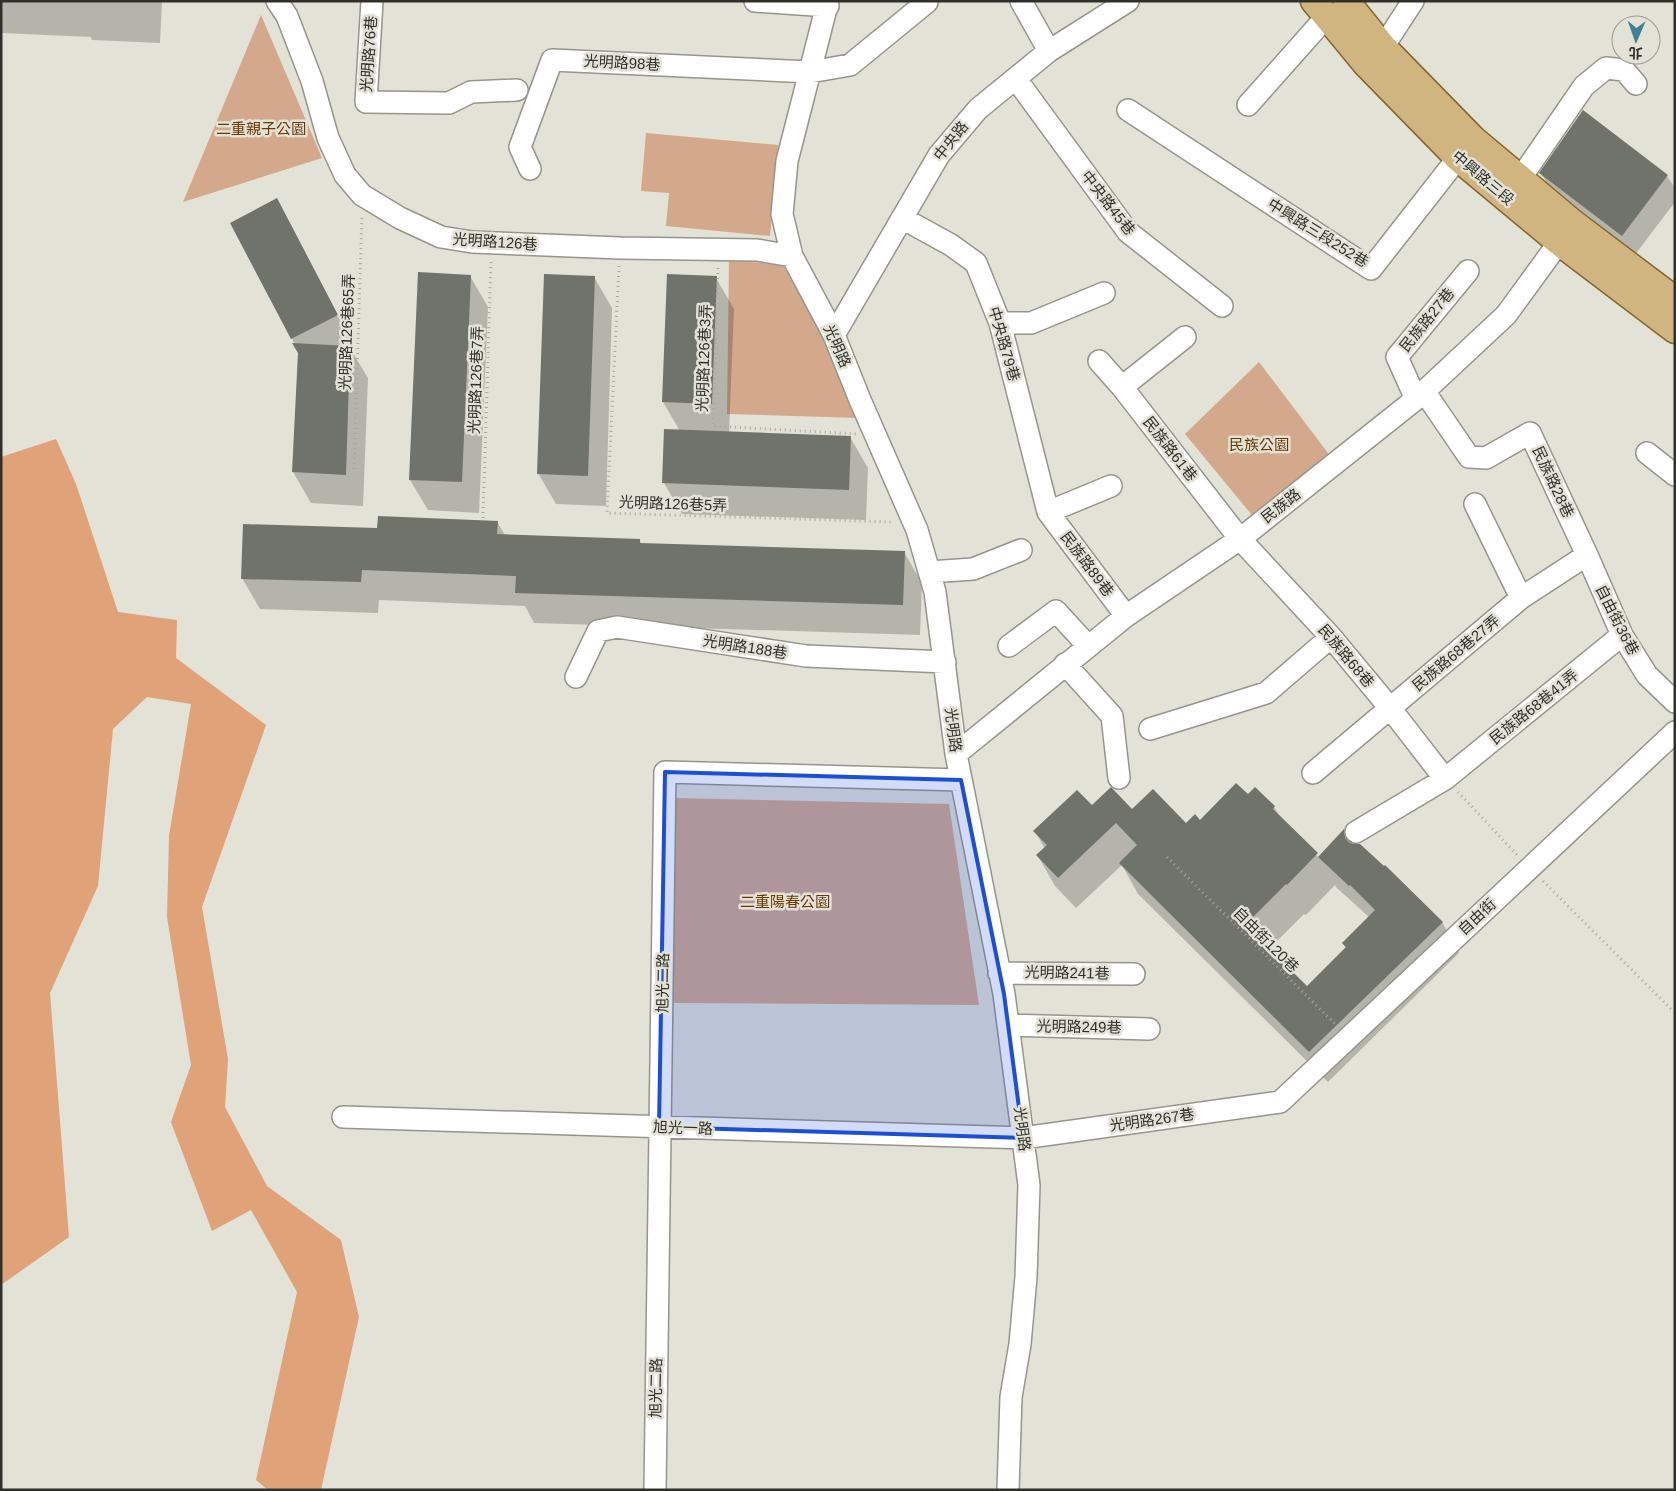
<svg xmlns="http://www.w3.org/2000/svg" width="1676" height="1491" font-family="Arial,'Noto Sans TC',sans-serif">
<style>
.green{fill:#d4a88b}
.forest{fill:#dfa279}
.shadow{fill:#0003;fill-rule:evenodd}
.building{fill:#6f7369}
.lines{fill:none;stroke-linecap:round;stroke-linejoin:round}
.minor-casing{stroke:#969589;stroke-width:24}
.major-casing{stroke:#84662b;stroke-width:29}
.path{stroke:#a8a89e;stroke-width:3;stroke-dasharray:1 4;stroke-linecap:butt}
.minor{stroke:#fff;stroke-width:21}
.major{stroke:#d1b580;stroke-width:26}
.marked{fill:#1d4ed8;fill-opacity:0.2;stroke:#1d4ed8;stroke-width:4;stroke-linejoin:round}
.labels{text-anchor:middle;stroke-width:5;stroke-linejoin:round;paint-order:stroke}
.street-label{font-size:15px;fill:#30302b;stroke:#e3e2d6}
.park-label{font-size:15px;fill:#6d3601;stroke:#e3e2d6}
</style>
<rect width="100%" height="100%" fill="#e3e2d6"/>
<path class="green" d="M261,15L322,158L183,202Z
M646,133L778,145L770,236L666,226L669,193L641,191Z
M729,260L783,265L828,344L860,418L727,414Z
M1259,362L1337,465L1261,526L1185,434Z
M674,798L949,804L979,1005L674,1003Z"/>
<path class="forest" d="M56,439L76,484L118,612L177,620L176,658L266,725L202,907L228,1059L225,1107L267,1186L341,1240L359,1317L321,1490H268L256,1480L297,1292L251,1210L212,1231L171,1122L191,1065L167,917L169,836L191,704L147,697L113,729L98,886L50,993L69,1237L1,1285V457Z"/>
<path class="shadow" d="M1,1H162L160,43L92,40L91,37L1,33Z
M1541,173L1667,176L1675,188V202L1634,256L1553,194Z
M277,200L294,231L354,346L350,348L368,378L363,506L311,503L293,472L299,352L231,223Z
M470,276L488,307L479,513L428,510L410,480Z
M594,277L612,308L606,506L556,504L538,473Z
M716,278L734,309L729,433L850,437L868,468L866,520L682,514L664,483L680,431L663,402Z
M497,522L505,535L639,540L642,544L904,552L922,583L920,635L534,623L525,606L379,600L378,613L260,609L242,578L378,529Z
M1248,796L1274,807L1280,817L1319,858L1344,831L1352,845L1442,922L1459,953L1328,1082L1138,894L1122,865L1076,908L1055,886L1038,856L1045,849L1035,831L1092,807L1131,811L1186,825L1200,822ZM1335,885L1337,888L1369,917L1343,943L1346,949L1307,988L1268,950L1304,914L1306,915Z"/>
<path class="building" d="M1583,110L1668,175L1622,236L1539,173Z
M277,198L338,315L291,339L230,223Z
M418,272L471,275L462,482L409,480Z
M544,274L595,276L588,476L537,474Z
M667,274L717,276L712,404L662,402Z
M292,343L350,346L346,475L292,472L298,353Z
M664,429L851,436L849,490L662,483Z
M378,516L498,521L497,534L640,539V543L905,551L903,605L515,593L516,576L362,570L361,582L241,579L243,524L377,528Z
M1236,783L1248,794L1255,787L1275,806L1273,809L1318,853L1287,885L1286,884L1245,925L1307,986L1346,947L1342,943L1375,910L1350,885L1349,886L1318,857L1344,829L1345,838L1350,843L1356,844H1360L1384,866L1385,865L1443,922L1309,1052L1119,863L1137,845L1116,823L1058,878L1036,855L1047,845L1033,831L1077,790L1092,805L1111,787L1132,809L1153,789L1186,823L1195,814L1200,820Z"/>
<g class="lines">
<g class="minor-casing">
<path id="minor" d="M277,1L287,16L312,81L328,138L345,175L362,195L400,218L441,237L472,242L620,248L757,250L792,256
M372,1L366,102L449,103L471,92L517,90
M755,1L828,6
M828,1L787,161L782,214L792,256L834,335L860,400L917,530L935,592L956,754L1004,994L1029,1185L1026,1277L1020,1344L1011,1397L1008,1490
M1021,1L1049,51
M1383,47L1413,1
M1016,79L1128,232L1222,306
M1248,105L1327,16
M1128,110L1371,269L1468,145
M530,169L520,147L552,60L810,72L850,65L927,2
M1520,179L1584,86L1606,68L1624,70L1636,84
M902,218L951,245L976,263L1000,323L1048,512L1126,616
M1000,323H1031L1104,293
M834,335L939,155L978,109L1049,51L1128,1
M1099,361L1122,387L1240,539L1331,637L1390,708L1445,779
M1122,387L1185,337
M1424,391L1469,457L1486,458L1530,433L1587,555L1622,635L1647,675L1675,702
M1416,399L1397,357L1468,271
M1647,453L1675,475
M1475,504L1521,598
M1048,512L1111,486
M929,572L973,569L1021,550
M1009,646L1056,611L1088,646
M1065,664L1112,716L1119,778
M576,677L598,631L617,627L806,656L945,662
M1150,729L1266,693L1331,637
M956,754L1126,616L1240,539L1416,399L1506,315L1568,230
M1313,773L1521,598L1587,555
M1356,832L1445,779L1622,635
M999,973L1134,974
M1008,1025L1149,1029
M343,1117L1023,1138L1280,1102L1675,732
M655,1490L665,772L961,780"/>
</g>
<g class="major-casing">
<path id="major" d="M1314,1L1366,64L1458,158L1559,242L1675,330
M1346,1L1383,47L1473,139L1573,223L1675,300"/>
</g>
<path class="path" d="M619,266L607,513L893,522
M718,268L713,426L856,434
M354,469L362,215
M483,518L491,259
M1458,792L1517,855
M1167,857L1336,1025
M1543,881L1675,1013"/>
<use href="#minor" class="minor"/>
<use href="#major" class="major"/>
</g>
<path class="marked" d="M665,772L961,780L1004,994L1023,1138L659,1127Z"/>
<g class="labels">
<g class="street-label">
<text transform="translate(369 54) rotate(-86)" y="5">光明路76巷</text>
<text transform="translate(622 63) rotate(3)" y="5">光明路98巷</text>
<text transform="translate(951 141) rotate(-51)" y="5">中央路</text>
<text transform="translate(1483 178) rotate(40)" y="5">中興路三段</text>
<text transform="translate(1108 203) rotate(52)" y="5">中央路45巷</text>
<text transform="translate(1318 233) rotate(32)" y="5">中興路三段252巷</text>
<text transform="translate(495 242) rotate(4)" y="5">光明路126巷</text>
<text transform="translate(1427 320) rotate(-51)" y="5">民族路27巷</text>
<text transform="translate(347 332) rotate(-88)" y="5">光明路126巷65弄</text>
<text transform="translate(1004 344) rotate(74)" y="5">中央路79巷</text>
<text transform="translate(837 346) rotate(66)" y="5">光明路</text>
<text transform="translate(704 358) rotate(-88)" y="5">光明路126巷3弄</text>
<text transform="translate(476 380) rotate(-88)" y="5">光明路126巷7弄</text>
<text transform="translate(1170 449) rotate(52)" y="5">民族路61巷</text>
<text transform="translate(1553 482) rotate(65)" y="5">民族路28巷</text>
<text transform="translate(673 504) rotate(2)" y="5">光明路126巷5弄</text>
<text transform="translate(1281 506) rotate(-38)" y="5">民族路</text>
<text transform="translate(1087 564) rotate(53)" y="5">民族路89巷</text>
<text transform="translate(1617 620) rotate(63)" y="5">自由街36巷</text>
<text transform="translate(745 647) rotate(9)" y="5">光明路188巷</text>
<text transform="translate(1456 653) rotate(-40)" y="5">民族路68巷27弄</text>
<text transform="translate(1346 656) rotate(50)" y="5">民族路68巷</text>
<text transform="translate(1534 707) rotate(-39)" y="5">民族路68巷41弄</text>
<text transform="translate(953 730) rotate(83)" y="5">光明路</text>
<text transform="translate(1477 917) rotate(-43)" y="5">自由街</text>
<text transform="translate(1266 940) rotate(45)" y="5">自由街120巷</text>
<text transform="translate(1067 973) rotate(1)" y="5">光明路241巷</text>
<text transform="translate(663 983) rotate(-89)" y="5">旭光二路</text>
<text transform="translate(1079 1027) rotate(1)" y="5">光明路249巷</text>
<text transform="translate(1152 1120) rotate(-8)" y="5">光明路267巷</text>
<text transform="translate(683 1128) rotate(2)" y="5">旭光一路</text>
<text transform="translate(1022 1129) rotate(83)" y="5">光明路</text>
<text transform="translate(656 1388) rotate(-89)" y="5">旭光二路</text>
</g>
<g class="park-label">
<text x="261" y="134">二重親子公園</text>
<text x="1259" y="450">民族公園</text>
<text x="785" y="907">二重陽春公園</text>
</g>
</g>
<rect width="1676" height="1491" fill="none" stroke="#30302b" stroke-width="5"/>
<g transform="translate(1636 40) rotate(182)"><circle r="24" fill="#e3e2d6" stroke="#9b9b92"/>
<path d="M0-4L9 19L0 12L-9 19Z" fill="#408094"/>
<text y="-8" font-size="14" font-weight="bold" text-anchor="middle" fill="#30302b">北</text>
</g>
</svg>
